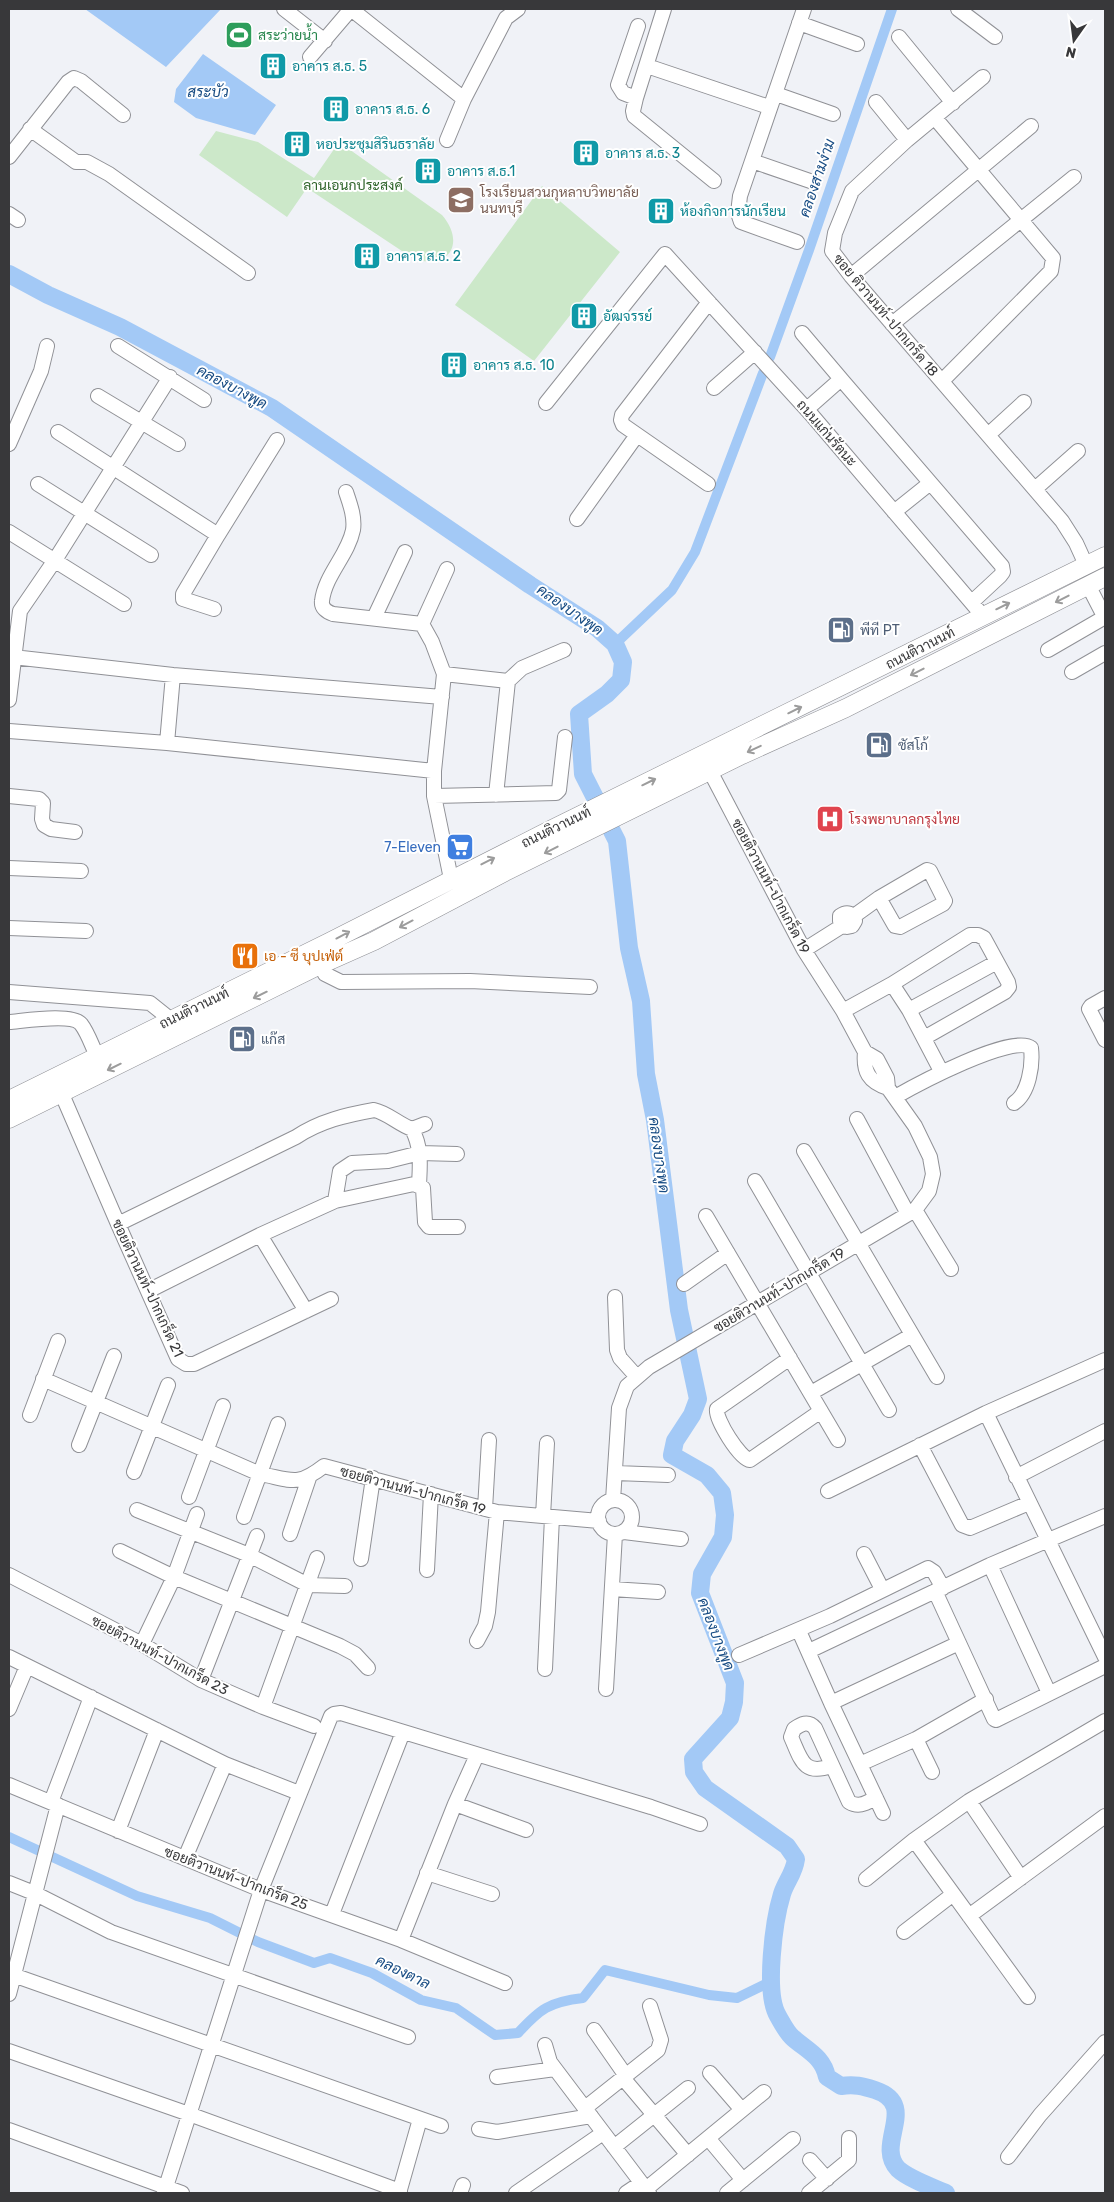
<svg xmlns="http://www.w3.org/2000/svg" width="1114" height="2202" font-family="Rubik,Sarabun,sans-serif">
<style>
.green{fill:#cce8c9}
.water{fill:#a3c9f6}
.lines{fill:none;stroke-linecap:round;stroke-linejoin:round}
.canal{stroke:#a3c9f6;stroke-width:10}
.river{stroke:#a3c9f6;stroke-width:18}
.minor-casing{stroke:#909196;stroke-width:16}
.major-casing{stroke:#909196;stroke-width:19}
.minor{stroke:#fff;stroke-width:14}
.major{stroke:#fff;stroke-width:18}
.oneway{stroke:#9c9c9c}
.labels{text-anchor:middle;stroke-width:4;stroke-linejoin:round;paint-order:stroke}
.leisure-label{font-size:14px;fill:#27864d;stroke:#fff;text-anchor:start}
.culture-label{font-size:14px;fill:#0d838f;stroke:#fff;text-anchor:start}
.park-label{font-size:14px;fill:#2e6329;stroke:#fff}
.education-label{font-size:14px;fill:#785e54;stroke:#fff;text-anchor:start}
.street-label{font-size:14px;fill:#38383a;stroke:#fff}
.service-label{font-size:14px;fill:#4e5e75;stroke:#fff;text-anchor:start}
.health-label{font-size:14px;fill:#be3a42;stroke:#fff;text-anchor:start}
.shop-label{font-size:14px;fill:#366cbe;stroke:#fff;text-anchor:end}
.food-label{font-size:14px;fill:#c56008;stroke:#fff;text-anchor:start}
.water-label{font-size:15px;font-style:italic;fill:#194d84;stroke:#fff}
</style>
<rect width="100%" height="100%" fill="#f0f2f7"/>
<path class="green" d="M216,131L258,142L314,178L339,142L442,215C466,243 449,270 414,259L307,188L287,217L199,155Z
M542,186L620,252L534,361L455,305Z"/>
<path class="water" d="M85,9H221L166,67Z
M203,54L276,105L255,135L196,118L174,102L176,89Z"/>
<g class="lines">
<path class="canal" d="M770,357L809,250L892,9
M615,644L672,590L695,552L763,373
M9,1837L137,1896L210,1918L258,1942L314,1963L330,1958L372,1973L421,2000L456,2008L495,2035L518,2033C540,2009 549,2002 583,1998L605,1970L709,1995L737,1998L770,1982"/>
<path class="river" d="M9,274L48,295L120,327L272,408L530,585L597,628L615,644L623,662L621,680L607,694L579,714L583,774L617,841L629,948L641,1001L646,1074L655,1120L679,1310L698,1399L692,1415L675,1441L672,1455L707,1475L722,1493L725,1515L723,1537L702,1574L700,1593L735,1683L734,1702L730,1718L693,1759L694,1772L705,1788L787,1846L796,1859C794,1874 786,1881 782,1894C774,1920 764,1993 778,2016C782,2023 787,2033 793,2038C808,2051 823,2057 827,2077L841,2086C854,2084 863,2086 875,2090C920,2105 874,2144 898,2169C909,2179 932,2187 946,2193"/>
<g class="minor-casing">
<path id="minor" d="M284,9L325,41
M351,9L464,99
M664,9L636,98L633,111L634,116L714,181
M958,9L995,37
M799,23L857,44
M899,37L953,103
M310,57L351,9
M647,66L763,105
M983,77L907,140L852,191L835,233L832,251L851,276L1062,521L1076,543L1086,565
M776,94L833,114
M636,98L623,93L618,85L638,26
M876,102L907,140
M935,118L1053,258L1051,271L942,381
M30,129L76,162H87L109,174L248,273
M447,140L464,99L506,18L518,9
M9,157L68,82L74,78L81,81L123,115
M752,161L813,182
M9,214L18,220
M797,242L741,222L738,213L740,196L804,9
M851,276L1031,126
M892,324L1074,177
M802,333L841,379L807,409
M118,346L204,400
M841,379L1002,566L1003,572L1000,576L972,602
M714,388L755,352
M98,396L178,444
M546,403L665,254L810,413L983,616
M58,432L218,535L183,594V599L214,609
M988,435L1024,402
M9,444L41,371L47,346
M38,484L151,555
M708,484L623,425L621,420L622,415L709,302
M1035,489L1078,451
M346,492C350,504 355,517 353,530C348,555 325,575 322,601C321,608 327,612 333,614L422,624L432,642L444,674L434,771V796L451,879
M894,512L929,484
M577,519L637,435
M9,532L124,604
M218,535L277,440
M1088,585L1105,618
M374,618L405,552
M422,624L447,569
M1048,650L1105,617
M13,657L173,675L442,697
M1072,672L1105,653
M444,674L508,681
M9,700L20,611L55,560L170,377
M9,731L167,743L434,771
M167,743L173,675
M496,795L508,681L522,668L564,650
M9,796L39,799L43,803L42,819L44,825L51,829L75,832
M434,796L556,793L559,790L565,737
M9,868L81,871
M927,870L930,871L945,901L943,904L900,927L895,926L879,898Z
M854,916L879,898
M9,928L86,931
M804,950L842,926L847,927L852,926L855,921C853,913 847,911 840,916V921L842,926
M320,965L325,974L341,982L470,981L590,987
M892,984L970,935H978L984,938L1008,982L1009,987L1005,992L924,1038
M9,992L150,1003L170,1019
M1105,998L1091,1006L1089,1009L1105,1040
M909,1010L997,962
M843,1011L892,984L909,1010L941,1071
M9,1022C23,1021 72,1013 81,1024C88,1033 92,1046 97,1056
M865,1052C863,1072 869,1082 888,1088
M61,1092L118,1224L178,1359L186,1364H194L331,1299
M895,1097C916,1085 1013,1033 1031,1048C1033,1065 1029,1093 1014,1103
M857,1119L908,1214
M412,1129C422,1148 420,1165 419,1185
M804,1151L937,1377
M457,1154L420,1153L388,1161L352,1163L340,1171L335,1201L414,1184L423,1188L425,1222L429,1227H458
M755,1181L889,1410
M915,1210L951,1269
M706,1216L838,1440
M118,1224L296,1137C320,1121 346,1115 374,1110C388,1113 398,1124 412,1129L425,1124
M260,1235L306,1311
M684,1284L728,1253
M148,1291L260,1235L335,1201
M615,1297L617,1350L620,1358L637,1377
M790,1358L717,1409C715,1419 740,1459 750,1460L821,1411
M43,1379L260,1474C292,1480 297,1487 324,1466L497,1512L599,1521
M811,1393L912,1335
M986,1413L1105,1657
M30,1415L58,1341
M79,1445L114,1356
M920,1445L962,1525L970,1528L1029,1503
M134,1472L168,1385
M616,1473L668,1475
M1016,1477L1105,1431
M828,1491L986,1413L1105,1360
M189,1497L223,1406
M613,1500L619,1408L627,1386L649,1367L915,1210L929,1191L933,1174L930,1157L915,1126L888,1088L887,1078L877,1059L865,1052L843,1011L804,950L710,771
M598 1517a17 17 0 1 1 34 0a17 17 0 1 1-34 0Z
M485,1509L489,1440
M137,1510L249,1555L308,1585L345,1586
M543,1516L547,1443
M244,1517L278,1424
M624,1532L681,1539
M290,1534L309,1478
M120,1551L174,1577L340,1646L355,1654L368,1668
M864,1554L882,1589
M361,1559L373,1478
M990,1565L1049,1693
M427,1570L431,1494
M9,1575L142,1644L201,1680L263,1707L314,1726
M612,1589L658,1592
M935,1591L994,1719L996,1720L1105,1666
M799,1631L831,1703L883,1813
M477,1641L485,1626L488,1612L497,1512
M142,1644L174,1577L197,1514
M809,1651L990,1565L1105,1516
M739,1655L830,1616L928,1568L934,1572L943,1588
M9,1657L225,1764L299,1793
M545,1669L552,1517
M201,1680L257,1536
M606,1689L615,1534
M831,1703L959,1643
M263,1707L317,1558
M9,1709L27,1666
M916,1739L932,1772
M860,1764L916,1739L986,1699
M831,1766C803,1776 801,1759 791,1737L794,1729C801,1724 808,1720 815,1728L849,1802C859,1808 866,1803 876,1798
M9,1785L261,1890L401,1940L505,1983
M969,1801L1021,1878
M51,1802L91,1697
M455,1804L526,1830
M118,1831L157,1730
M914,1840L1028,1997
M185,1858L225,1764
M427,1873L492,1894
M866,1879L914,1840L969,1801L1105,1721
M9,1883L34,1893L111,1932L408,2037
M332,1914L403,1732
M969,1916L1105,1816
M904,1932L952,1895
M401,1940L455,1804L477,1755
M13,1975L441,2126
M9,1994L58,1805
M594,2030L626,2076
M545,2045L550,2062L649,2193
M9,2051L189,2114L400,2191
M710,2073L742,2110
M497,2077L555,2069
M623,2078L688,2155
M585,2108L658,2050L661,2040L650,2006
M479,2129L497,2132L591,2116
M9,2130L182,2193
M708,2138L743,2180
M614,2147L688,2088
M1008,2157L1040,2115L1105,2042
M810,2160L827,2179
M646,2189L764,2092
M164,2193L261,1890L331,1716L334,1714L341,1713L651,1807L700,1824
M399,2193L420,2119
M460,2193L463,2185
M516,2193L603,2133
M626,2193L641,2183
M727,2193L793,2139
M809,2193L849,2160V2138"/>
</g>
<g class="major-casing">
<path id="major" d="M9,1100L329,942L550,830L1105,556
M9,1119L320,965L374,941L505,872L742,755L846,708L1105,577"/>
</g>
<use href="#minor" class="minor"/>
<use href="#major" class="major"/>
</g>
<defs><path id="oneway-shaft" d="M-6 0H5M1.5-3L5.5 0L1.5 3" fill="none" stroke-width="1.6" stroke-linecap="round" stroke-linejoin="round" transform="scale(1.25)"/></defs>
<g class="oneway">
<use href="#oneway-shaft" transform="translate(1062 599) rotate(153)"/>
<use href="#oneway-shaft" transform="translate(1003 606) rotate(-26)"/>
<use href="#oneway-shaft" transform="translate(917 672) rotate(153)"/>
<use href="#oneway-shaft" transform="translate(795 710) rotate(-26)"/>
<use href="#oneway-shaft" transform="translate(754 749) rotate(155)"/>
<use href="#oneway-shaft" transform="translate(649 782) rotate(-26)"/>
<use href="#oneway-shaft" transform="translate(551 850) rotate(153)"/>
<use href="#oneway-shaft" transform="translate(488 861) rotate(-27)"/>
<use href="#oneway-shaft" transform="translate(406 924) rotate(152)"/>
<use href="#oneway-shaft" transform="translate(343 935) rotate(-28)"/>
<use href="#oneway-shaft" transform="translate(260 995) rotate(154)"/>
<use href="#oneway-shaft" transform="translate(114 1067) rotate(154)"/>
</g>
<defs>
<g id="stadium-square" transform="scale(1.4375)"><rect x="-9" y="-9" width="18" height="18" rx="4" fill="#2e9e5b" stroke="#fff"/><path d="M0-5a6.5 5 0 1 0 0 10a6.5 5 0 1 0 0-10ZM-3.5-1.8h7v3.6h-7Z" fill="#fff"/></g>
<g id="building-square" transform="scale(1.4375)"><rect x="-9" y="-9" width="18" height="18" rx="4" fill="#0f9aa8" stroke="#fff"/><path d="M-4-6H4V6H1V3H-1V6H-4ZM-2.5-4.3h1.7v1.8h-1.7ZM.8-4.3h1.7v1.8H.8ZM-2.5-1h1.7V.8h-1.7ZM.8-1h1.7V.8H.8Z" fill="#fff"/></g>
<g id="school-square" transform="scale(1.4375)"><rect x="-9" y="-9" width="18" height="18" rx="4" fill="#8d6e63" stroke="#fff"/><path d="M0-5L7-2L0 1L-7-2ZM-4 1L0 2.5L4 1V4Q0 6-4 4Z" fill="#fff"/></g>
<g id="fuel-square" transform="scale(1.4375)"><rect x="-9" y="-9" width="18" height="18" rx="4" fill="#5c6f8a" stroke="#fff"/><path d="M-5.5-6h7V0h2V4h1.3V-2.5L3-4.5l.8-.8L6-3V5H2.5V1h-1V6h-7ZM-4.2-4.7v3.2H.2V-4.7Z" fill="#fff"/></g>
<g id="hospital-square" transform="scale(1.4375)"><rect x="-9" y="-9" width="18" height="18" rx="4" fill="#e0444e" stroke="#fff"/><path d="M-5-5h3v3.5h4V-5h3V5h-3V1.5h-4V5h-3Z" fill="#fff"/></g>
<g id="supermarket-square" transform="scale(1.4375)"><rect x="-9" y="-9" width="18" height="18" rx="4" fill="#3f7fe0" stroke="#fff"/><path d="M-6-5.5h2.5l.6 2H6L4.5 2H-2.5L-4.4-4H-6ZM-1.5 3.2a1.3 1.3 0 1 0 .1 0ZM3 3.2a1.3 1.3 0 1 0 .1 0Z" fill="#fff"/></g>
<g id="restaurant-square" transform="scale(1.4375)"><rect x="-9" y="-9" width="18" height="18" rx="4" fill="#e8710a" stroke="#fff"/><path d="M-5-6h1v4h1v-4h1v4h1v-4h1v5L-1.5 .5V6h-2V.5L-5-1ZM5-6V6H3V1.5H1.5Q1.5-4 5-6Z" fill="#fff"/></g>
</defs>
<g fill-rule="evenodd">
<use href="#stadium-square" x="239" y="35"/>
<use href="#building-square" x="273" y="66"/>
<use href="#building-square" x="336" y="109"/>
<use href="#building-square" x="297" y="144"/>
<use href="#building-square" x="586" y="153"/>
<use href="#building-square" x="428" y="171"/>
<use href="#school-square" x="461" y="200"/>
<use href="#building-square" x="661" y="211"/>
<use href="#building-square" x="367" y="256"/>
<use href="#building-square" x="584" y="316"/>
<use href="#building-square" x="454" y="365"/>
<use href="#fuel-square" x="841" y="630"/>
<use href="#fuel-square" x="879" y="745"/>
<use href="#hospital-square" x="830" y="819"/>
<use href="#supermarket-square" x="460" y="847"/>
<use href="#restaurant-square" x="245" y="956"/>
<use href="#fuel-square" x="242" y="1039"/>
</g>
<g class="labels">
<g class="leisure-label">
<text x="258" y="40">สระว่ายน้ำ</text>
</g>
<g class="culture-label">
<text x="292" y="71">อาคาร ส.ธ. 5</text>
<text x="355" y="114">อาคาร ส.ธ. 6</text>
<text x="316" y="149">หอประชุมสิรินธราลัย</text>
<text x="605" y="158">อาคาร ส.ธ. 3</text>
<text x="447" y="176">อาคาร ส.ธ.1</text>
<text x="680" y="216">ห้องกิจการนักเรียน</text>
<text x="386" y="261">อาคาร ส.ธ. 2</text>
<text x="603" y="321">อัฒจรรย์</text>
<text x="473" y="370">อาคาร ส.ธ. 10</text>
</g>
<g class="park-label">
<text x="353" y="190">ลานเอนกประสงค์</text>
</g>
<g class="education-label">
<text x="480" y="197">โรงเรียนสวนกุหลาบวิทยาลัย<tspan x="480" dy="16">นนทบุรี</tspan></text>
</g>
<g class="street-label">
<text transform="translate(886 315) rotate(50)" y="5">ซอย ติวานนท์-ปากเกร็ด 18</text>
<text transform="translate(827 433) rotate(49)" y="5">ถนนแก่นรัตนะ</text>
<text transform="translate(920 648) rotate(-27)" y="5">ถนนติวานนท์</text>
<text transform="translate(556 827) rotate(-26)" y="5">ถนนติวานนท์</text>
<text transform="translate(771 886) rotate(62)" y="5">ซอยติวานนท์-ปากเกร็ด 19</text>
<text transform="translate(194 1008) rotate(-26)" y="5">ถนนติวานนท์</text>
<text transform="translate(148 1288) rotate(65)" y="5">ซอยติวานนท์-ปากเกร็ด 21</text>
<text transform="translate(779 1290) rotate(-31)" y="5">ซอยติวานนท์-ปากเกร็ด 19</text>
<text transform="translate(413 1490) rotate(15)" y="5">ซอยติวานนท์-ปากเกร็ด 19</text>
<text transform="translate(160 1655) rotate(28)" y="5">ซอยติวานนท์-ปากเกร็ด 23</text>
<text transform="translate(236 1878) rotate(21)" y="5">ซอยติวานนท์-ปากเกร็ด 25</text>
</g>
<g class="service-label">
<text x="860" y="635">พีที PT</text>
<text x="898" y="750">ซัสโก้</text>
<text x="261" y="1044">แก๊ส</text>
</g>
<g class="health-label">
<text x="849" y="824">โรงพยาบาลกรุงไทย</text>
</g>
<g class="shop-label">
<text x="441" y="852">7-Eleven</text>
</g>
<g class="food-label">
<text x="264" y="961">เอ - ซี บุปเฟ่ต์</text>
</g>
<g class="water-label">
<text x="208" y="97">สระบัว</text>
<text transform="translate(817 178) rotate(-71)" y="5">คลองสามง่าม</text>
<text transform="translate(232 387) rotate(28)" y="5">คลองบางพูด</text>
<text transform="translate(570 610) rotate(35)" y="5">คลองบางพูด</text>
<text transform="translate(659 1155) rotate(82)" y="5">คลองบางพูด</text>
<text transform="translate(716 1634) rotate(69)" y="5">คลองบางพูด</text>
<text transform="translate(403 1972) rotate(26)" y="5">คลองตาล</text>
</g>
</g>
<rect width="1114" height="2202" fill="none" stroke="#38383a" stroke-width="20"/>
<g transform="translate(1074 40) rotate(194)" stroke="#ffffff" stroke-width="4" paint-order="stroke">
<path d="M0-4L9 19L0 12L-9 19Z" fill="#38383a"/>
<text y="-8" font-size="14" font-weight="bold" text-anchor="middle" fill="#38383a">N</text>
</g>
</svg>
